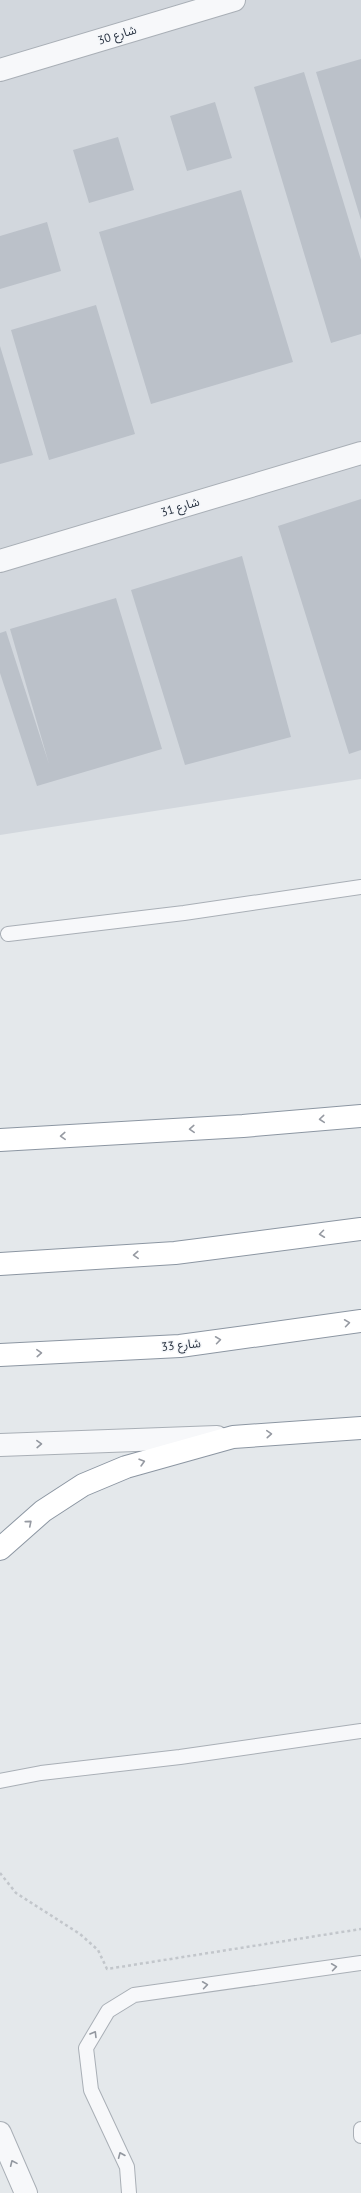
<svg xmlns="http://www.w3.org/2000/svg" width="361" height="2193" font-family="'PT Sans','Noto Sans Arabic',sans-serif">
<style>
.built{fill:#d2d7dd}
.building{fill:#bbc1c9}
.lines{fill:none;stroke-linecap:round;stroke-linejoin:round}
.service-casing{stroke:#a9afb6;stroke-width:16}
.minor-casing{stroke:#a9afb6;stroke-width:24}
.tertiary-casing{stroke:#a9afb6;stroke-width:24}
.trunk-casing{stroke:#8c96a2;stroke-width:24}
.path{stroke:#c2c6cb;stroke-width:2.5;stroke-dasharray:3 3;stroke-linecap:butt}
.service{stroke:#f7f8fa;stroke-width:14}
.minor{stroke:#f7f8fa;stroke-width:22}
.tertiary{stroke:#f7f8fa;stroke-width:22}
.trunk{stroke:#fff;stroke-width:22}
.oneway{stroke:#969aa2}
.oneway2{stroke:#92979f}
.labels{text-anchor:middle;stroke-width:3;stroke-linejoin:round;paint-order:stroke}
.street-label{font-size:12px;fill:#2c3644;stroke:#f4f6f9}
</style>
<rect width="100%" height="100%" fill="#e4e8eb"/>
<path class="built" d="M0,0H361V779L0,835Z"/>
<path class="building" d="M361,59V220L316,72Z
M304,72L361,260V334L331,343L254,87Z
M215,102L232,158L187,171L170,116Z
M118,137L134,190L89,203L73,150Z
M241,190L293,362L151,404L99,232Z
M47,222L61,271L0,289V236Z
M96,305L135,434L49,460L11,330Z
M0,346L33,455L0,464Z
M361,499V750L349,754L278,526Z
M242,556L291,737L185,765L131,590Z
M116,598L162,749L37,786L0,673V633L6,631L49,764L10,629Z"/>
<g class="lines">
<g class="service-casing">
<path id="service" d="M8,934L184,913L361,887
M0,1781L41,1773L180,1757L361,1731
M361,2129V2136
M129,2193L127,2167L91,2090L86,2048L108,2011L134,1995L361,1963"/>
</g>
<g class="minor-casing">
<path id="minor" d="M0,70L234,0
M0,561L361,453"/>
</g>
<g class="tertiary-casing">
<path id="tertiary" d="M0,1445L217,1437
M0,2133L26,2193"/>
</g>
<g class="trunk-casing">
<path id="trunk" d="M0,1140L243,1126L361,1116
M0,1264L175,1253L361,1229
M0,1355L180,1346L361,1321
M0,1549L43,1511L83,1485L126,1467L233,1437L361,1428"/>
</g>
<path class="path" d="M0,1873L16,1893L80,1934L98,1950L107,1969L361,1929"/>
<use href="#service" class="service"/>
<use href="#minor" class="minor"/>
<use href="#tertiary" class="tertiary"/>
<use href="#trunk" class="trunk"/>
</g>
<defs><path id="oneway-chevron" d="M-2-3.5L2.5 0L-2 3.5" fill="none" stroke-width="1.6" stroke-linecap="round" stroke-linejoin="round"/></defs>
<g class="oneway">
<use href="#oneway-chevron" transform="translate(322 1119) rotate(175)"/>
<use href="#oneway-chevron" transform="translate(192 1129) rotate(177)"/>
<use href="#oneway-chevron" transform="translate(63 1136) rotate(177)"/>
<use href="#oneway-chevron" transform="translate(322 1234) rotate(173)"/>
<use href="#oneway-chevron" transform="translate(136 1255) rotate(177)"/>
<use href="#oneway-chevron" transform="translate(347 1323) rotate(-8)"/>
<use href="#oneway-chevron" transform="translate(218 1340) rotate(-8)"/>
<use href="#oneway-chevron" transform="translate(39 1353) rotate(-3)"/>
<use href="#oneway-chevron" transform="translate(269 1434) rotate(-4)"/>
<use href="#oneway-chevron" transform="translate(142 1462) rotate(-16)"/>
<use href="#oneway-chevron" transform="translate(29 1523) rotate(-40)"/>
</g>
<g class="oneway2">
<use href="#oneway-chevron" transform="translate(39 1444) rotate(-2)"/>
<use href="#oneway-chevron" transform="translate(334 1967) rotate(-8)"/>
<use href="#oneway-chevron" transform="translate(205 1985) rotate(-8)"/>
<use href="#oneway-chevron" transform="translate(94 2034) rotate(-59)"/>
<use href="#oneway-chevron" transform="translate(121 2155) rotate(-113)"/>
<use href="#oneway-chevron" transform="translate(13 2163) rotate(-114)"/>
</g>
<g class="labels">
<g class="street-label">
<text transform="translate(117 35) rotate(-17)" y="4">شارع 30</text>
<text transform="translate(180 507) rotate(-17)" y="4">شارع 31</text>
<text transform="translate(181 1345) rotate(-6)" y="4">شارع 33</text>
</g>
</g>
</svg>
